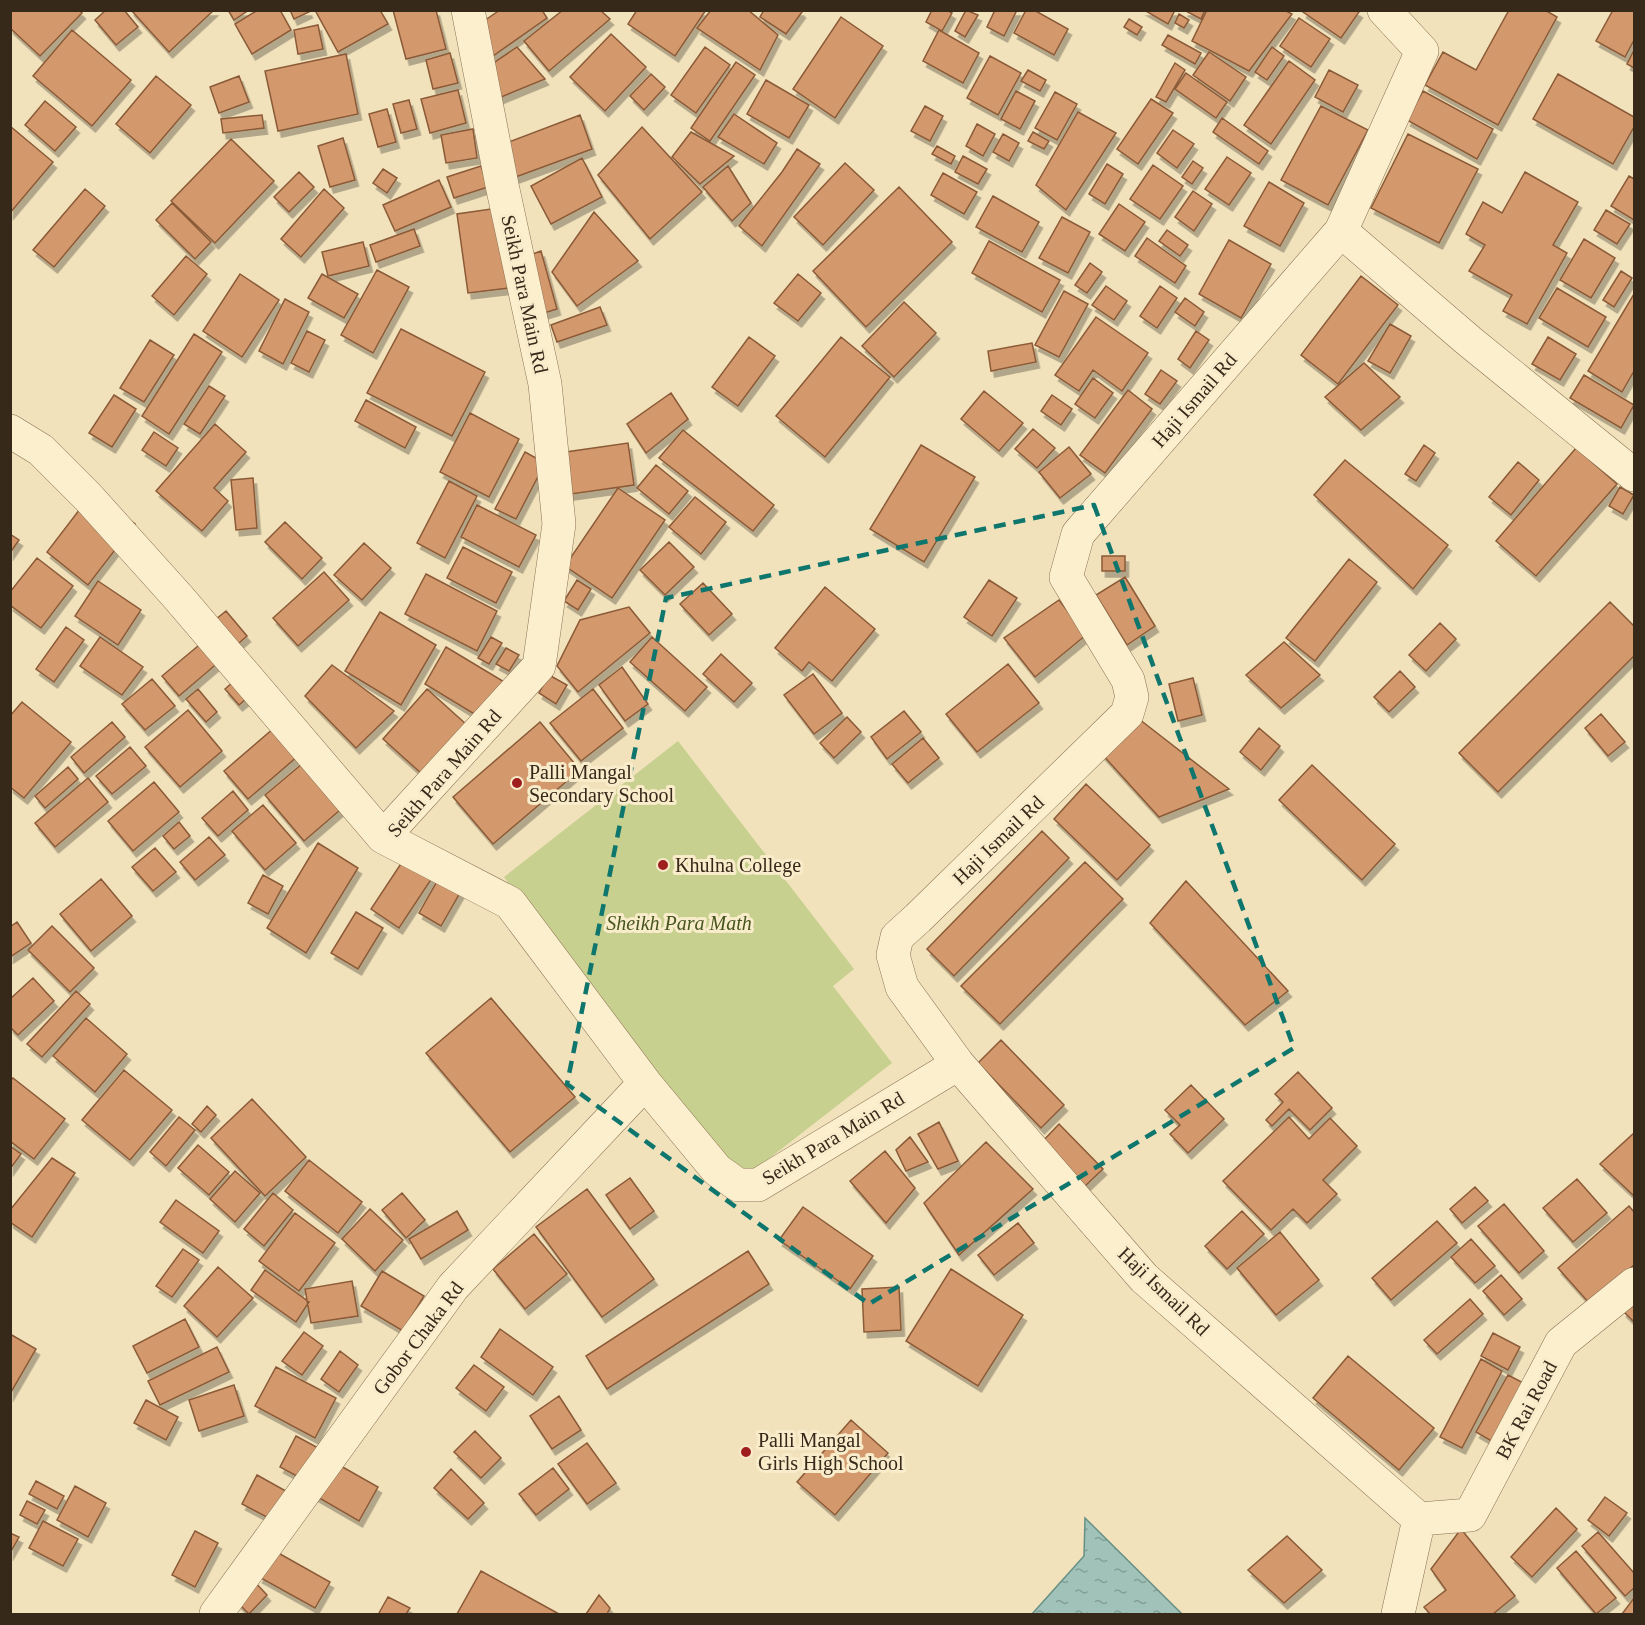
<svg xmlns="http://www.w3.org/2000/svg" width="1645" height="1625" font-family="'Times New Roman',serif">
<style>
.green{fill:#c7d08e}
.water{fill:url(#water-ripples);stroke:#679086;stroke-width:1.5}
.building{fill:#d3996d;stroke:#8b5a37;stroke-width:1.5;filter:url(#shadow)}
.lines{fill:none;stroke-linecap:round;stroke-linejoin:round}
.street-casing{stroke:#8a7153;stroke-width:34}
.street{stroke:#fcefce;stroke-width:33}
.marked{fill:none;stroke:#0f766e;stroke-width:4.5;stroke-dasharray:12 8;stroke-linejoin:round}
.poi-dot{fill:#9e1f1e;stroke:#f8eccb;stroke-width:2}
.labels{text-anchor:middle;stroke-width:6;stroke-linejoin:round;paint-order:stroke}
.street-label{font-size:20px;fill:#37291a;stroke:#f8eccb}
.poi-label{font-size:20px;fill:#37291a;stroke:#f8eccb;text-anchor:start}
.park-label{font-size:20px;font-style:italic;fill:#47561e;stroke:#f8eccb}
</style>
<defs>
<pattern id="water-ripples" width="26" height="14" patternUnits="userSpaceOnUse" patternTransform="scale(1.5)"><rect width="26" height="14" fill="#a0c2b8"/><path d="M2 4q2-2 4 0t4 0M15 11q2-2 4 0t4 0" fill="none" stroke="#839e95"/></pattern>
<filter id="shadow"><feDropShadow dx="3.5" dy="6" stdDeviation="0" flood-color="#0004"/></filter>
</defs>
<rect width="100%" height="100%" fill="#f1e2bb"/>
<path class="green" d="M678,741L854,969L833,986L892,1063L740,1181L504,877Z"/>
<path class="water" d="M1085,1518L1182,1614H1032L1084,1556Z"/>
<path class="building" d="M10,10H79L82,13L40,56L10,28Z
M106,10H124L138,27L116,45L95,20Z
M131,10H214L169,52Z
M228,10H249L234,20Z
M258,10H280L291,30L252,54L235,24Z
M290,10H308L309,12L294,19Z
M315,10H380L388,24L338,52Z
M393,10H436L446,49L406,59Z
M500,10H542L547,18L493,56L481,23Z
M563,10H600L610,19L549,71L524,41Z
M637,10H706L675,56L628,24Z
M711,10H748L778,35L760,70L697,28Z
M764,10H800L802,12L786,34L760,17Z
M932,10H947L952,13L942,31L926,22Z
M966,10L978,15L965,37L955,31Z
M995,10H1017L1004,36L987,27Z
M1026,10H1034L1068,29L1054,55L1014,33Z
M1144,10H1175L1168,24Z
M1184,10H1205L1201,19Z
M1207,10H1284L1292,14L1249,71L1192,41Z
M1304,10H1356L1359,12L1341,38L1303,12Z
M1509,10H1545L1557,17L1498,125L1425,85L1443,52L1476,70Z
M1613,10H1634V40L1625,57L1596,41Z
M1179,14L1189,20L1184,28L1175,23Z
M841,17L883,46L835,118L793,89Z
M1299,18L1330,39L1311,67L1280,46Z
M1129,19L1142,27L1137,35L1124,27Z
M318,25L323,49L298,54L294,30Z
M72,30L131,80L92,126L33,76Z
M939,30L979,53L963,83L923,61Z
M611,34L646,67L605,111L570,77Z
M1168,35L1201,53L1195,64L1162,45Z
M517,47L545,79L479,106L474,76Z
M705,47L730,65L696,113L671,95Z
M1272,47L1284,56L1267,80L1255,72Z
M1634,50V68L1627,64Z
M1209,52L1246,77L1230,101L1193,75Z
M450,53L458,83L433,89L426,60Z
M346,54L358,114L278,131L265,71Z
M990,56L1021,73L998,115L967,98Z
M1289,61L1315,80L1271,144L1244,125Z
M736,62L755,75L710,141L691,128Z
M1175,63L1185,70L1166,102L1156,97Z
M1028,70L1046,80L1040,91L1021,81Z
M1329,70L1358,85L1343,112L1315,97Z
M1186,73L1227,102L1216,118L1175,89Z
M651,74L665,87L644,110L630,96Z
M1558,74L1634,117V127L1613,164L1533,119Z
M156,76L191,105L150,153L116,124Z
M239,76L249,102L219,113L210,87Z
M766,80L809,105L789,138L747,114Z
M458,90L466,123L430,133L421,99Z
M1016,91L1035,101L1020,129L1001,119Z
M1423,91L1493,129L1477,159L1407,120Z
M1055,92L1077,104L1057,140L1035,128Z
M1151,99L1173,113L1138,164L1117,149Z
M409,100L417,129L401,133L393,104Z
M45,101L76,127L55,151L25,125Z
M925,106L943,116L930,141L911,131Z
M1321,106L1368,130L1328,205L1281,180Z
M387,109L396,142L378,147L369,114Z
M1078,112L1116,133L1066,210L1036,185Z
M734,114L777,143L764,164L718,137Z
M262,115L264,128L223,133L221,119Z
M580,115L592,149L513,178L501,145Z
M1222,118L1268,151L1259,164L1213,132Z
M977,124L995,134L983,156L966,146Z
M10,126L53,162L10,213Z
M642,127L702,192L650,239L598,175Z
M473,129L477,158L446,163L441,135Z
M1173,130L1194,144L1177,168L1157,153Z
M691,132L734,156L700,184L672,157Z
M1033,132L1049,141L1044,149L1028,141Z
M1003,134L1019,143L1009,161L993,152Z
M1408,134L1478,169L1439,243L1371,208Z
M343,138L355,180L330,187L318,146Z
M231,139L274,181L215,243L171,201Z
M937,146L955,156L951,164L932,154Z
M797,149L820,164L762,246L739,226L782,172Z
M963,156L987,169L978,184L955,172Z
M1227,157L1251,173L1229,205L1205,189Z
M582,158L602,197L551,224L531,186Z
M1193,161L1203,168L1192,184L1182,177Z
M845,163L874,190L823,245L794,217Z
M1107,164L1123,174L1105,204L1089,194Z
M1153,165L1183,186L1160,219L1130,199Z
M481,166L488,187L454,198L447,177Z
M728,166L751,203L732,221L703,187Z
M383,169L397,178L387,193L373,183Z
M299,172L314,187L289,212L274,197Z
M1525,172L1578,202L1553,245L1567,253L1527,324L1503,311L1512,295L1469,271L1485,245L1466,234L1483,202L1502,213Z
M943,173L977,192L964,214L931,195Z
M1629,176L1634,179V220L1611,206Z
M439,180L451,207L395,231L383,205Z
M1269,182L1304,203L1280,246L1244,226Z
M899,187L952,242L866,327L813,271Z
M85,189L105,206L54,267L33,250Z
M324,189L344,208L301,257L281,239Z
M1193,191L1212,204L1194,231L1175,217Z
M993,196L1039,222L1022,252L976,227Z
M172,203L211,242L195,259L156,220Z
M1119,204L1145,222L1125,251L1099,234Z
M498,208L509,288L468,293L457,214Z
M1606,210L1630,224L1617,244L1594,230Z
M594,212L638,261L577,306L552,272Z
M1062,217L1090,232L1068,273L1039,258Z
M414,229L420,246L376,262L370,245Z
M1167,230L1188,245L1180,256L1159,241Z
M1147,238L1186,266L1175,283L1135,256Z
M1584,239L1615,258L1591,298L1560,280Z
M1229,240L1271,264L1241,318L1199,294Z
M989,241L1060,280L1042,312L972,273Z
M363,242L369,266L328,276L322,252Z
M541,251L557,309L544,313L527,256Z
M186,256L207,274L174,315L152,296Z
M1090,263L1102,272L1087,293L1075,285Z
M377,270L409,287L373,353L341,335Z
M1621,271L1632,278L1614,307L1603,300Z
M240,274L279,300L242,357L203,331Z
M322,274L358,294L344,318L308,298Z
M798,274L821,293L798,321L774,303Z
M1361,276L1398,305L1338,384L1301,355Z
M1106,286L1127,301L1114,320L1092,305Z
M1160,286L1177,298L1157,328L1140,316Z
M1557,288L1606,317L1588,347L1539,318Z
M1064,291L1088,304L1059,357L1035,345Z
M1634,294V371L1622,392L1588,371Z
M1185,298L1204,312L1195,326L1175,312Z
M285,299L309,312L283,364L259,351Z
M904,302L936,333L894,377L862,346Z
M600,307L607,325L557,342L551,325Z
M1096,317L1148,353L1122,391L1093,370L1079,391L1055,375Z
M1390,324L1411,336L1390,373L1368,361Z
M401,329L485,372L452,436L367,393Z
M307,331L325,340L309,372L291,363Z
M1196,331L1209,340L1190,368L1178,359Z
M194,334L222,352L169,434L142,416Z
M749,337L775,356L738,406L712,387Z
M841,337L890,377L825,457L776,416Z
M1548,337L1576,354L1560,380L1532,364Z
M150,340L174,355L144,402L120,388Z
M1032,343L1036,362L991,371L988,351Z
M1364,363L1400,397L1361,430L1325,397Z
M1161,370L1177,381L1160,404L1145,394Z
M1584,375L1634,405L1621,428L1570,398Z
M1093,378L1113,393L1095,418L1075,404Z
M209,386L225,396L200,434L184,424Z
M1128,390L1152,409L1105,473L1080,455Z
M984,391L1023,423L999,451L961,419Z
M671,393L688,419L646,453L627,424Z
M114,395L136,409L112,447L89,433Z
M1052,395L1072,409L1061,425L1041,411Z
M366,400L416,427L405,448L355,421Z
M470,413L519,439L489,497L440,472Z
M215,424L246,452L214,488L228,501L202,531L156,491Z
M1033,429L1055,448L1037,468L1015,449Z
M683,430L774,505L753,531L659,458Z
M154,432L178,448L166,466L142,450Z
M628,443L634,485L564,495L559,453Z
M921,445L975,477L924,562L870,529Z
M1424,445L1435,453L1416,481L1405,474Z
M1069,447L1091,474L1060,498L1039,472Z
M1576,448L1617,484L1536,576L1496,541Z
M525,452L545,463L516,519L495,509Z
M1345,460L1448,545L1413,589L1314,495Z
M1518,462L1539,480L1511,515L1489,497Z
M656,465L688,491L669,514L637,488Z
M253,478L257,528L236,530L231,480Z
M449,481L477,496L445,558L417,543Z
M1620,487L1634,495L1623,514L1609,506Z
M618,488L665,520L612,598L565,566Z
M93,492L135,524L88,585L47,552Z
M695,497L726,522L701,554L669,527Z
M477,505L536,535L519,567L461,537Z
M285,522L322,558L302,579L265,542Z
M10,534L19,540L10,553Z
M669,542L694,567L665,595L640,570Z
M364,543L391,568L362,600L334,575Z
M463,547L512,572L496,603L447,578Z
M1102,556H1125V571H1102Z
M37,558L73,586L41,628L10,605V592Z
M1349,559L1377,582L1315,661L1286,638Z
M324,572L349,600L298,646L273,618Z
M426,574L497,611L477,651L405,614Z
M1125,577L1155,626L1127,645L1096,595Z
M577,580L591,589L578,610L564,601Z
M989,580L1017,598L992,636L964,617Z
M98,581L141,610L118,645L75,616Z
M703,583L732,614L709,635L680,604Z
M825,587L875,629L832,681L809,662L802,671L775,648Z
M1059,600L1086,635L1035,677L1004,638Z
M1610,602L1634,626V656L1498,792L1459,753Z
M629,607L650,633L578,692L557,666L580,620Z
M226,611L247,636L222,658L200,632Z
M380,612L436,645L401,705L345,671Z
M1440,623L1456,639L1426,671L1409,655Z
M66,627L84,640L54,682L36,669Z
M100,637L143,667L122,695L80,666Z
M491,637L502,643L489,664L478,658Z
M652,637L707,687L685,711L630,662Z
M204,641L220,661L179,696L162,676Z
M1284,642L1320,675L1281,708L1246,675Z
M446,647L506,683L484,720L425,684Z
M506,648L519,655L509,671L496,664Z
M721,654L752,683L734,702L703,674Z
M1008,664L1039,703L977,752L946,714Z
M332,665L394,711L356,748L305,696Z
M622,667L648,704L625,721L599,685Z
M249,668L263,685L239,705L225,689Z
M1400,671L1415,687L1389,712L1374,697Z
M813,674L842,713L814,734L784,695Z
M549,675L567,685L556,704L539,693Z
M1193,678L1202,715L1178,721L1169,684Z
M152,679L175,706L145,730L122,704Z
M198,689L217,712L206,722L186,699Z
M427,689L467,725L423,775L383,739Z
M593,689L623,728L581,761L550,723Z
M22,702L71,742L24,798L10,787V716Z
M188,710L222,751L180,787L145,747Z
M904,711L921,732L887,759L871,737Z
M1601,714L1625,742L1608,756L1585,728Z
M847,717L861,732L834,758L820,743Z
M1139,719L1229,789L1159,817L1100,752Z
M112,722L125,737L84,773L71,757Z
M281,722L305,750L248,799L224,771Z
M540,722L580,770L493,844L453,797Z
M1259,728L1280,746L1261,770L1240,752Z
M923,738L939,758L908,783L892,764Z
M130,747L146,766L112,794L96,776Z
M322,747L361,792L304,841L265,795Z
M1312,765L1395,844L1362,880L1279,800Z
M68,767L78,779L45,808L35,796Z
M88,778L108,802L55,847L35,823Z
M154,782L179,812L133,851L108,821Z
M1086,784L1150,845L1117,880L1054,819Z
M233,791L248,810L218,836L202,818Z
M263,805L296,843L265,870L232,831Z
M179,822L190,836L174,849L163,836Z
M1042,831L1069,858L954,976L927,949Z
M209,837L225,855L195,880L180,862Z
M318,843L358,868L306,953L267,928Z
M155,848L176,872L153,891L132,867Z
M408,853L436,872L399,928L371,909Z
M1085,862L1123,899L1000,1024L961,986Z
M263,875L283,886L268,914L248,903Z
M439,878L461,891L441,926L419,913Z
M101,879L132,916L91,951L60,914Z
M1186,881L1288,991L1245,1025L1150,923Z
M356,912L383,928L358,969L331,953Z
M17,922L31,943L10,957V927Z
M52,926L94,968L70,992L28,950Z
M33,978L54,1001L18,1035L10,1027V999Z
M76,991L90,1004L42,1057L27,1044Z
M491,998L575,1097L510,1152L426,1053Z
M86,1018L127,1054L95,1092L53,1056Z
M1001,1040L1064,1105L1041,1128L978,1063Z
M124,1070L172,1110L130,1160L82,1120Z
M1298,1072L1332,1108L1310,1130L1289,1109L1272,1126L1266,1120L1283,1102L1275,1094Z
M13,1078L65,1119L34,1159L10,1141V1081Z
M1191,1085L1224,1119L1188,1153L1170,1134L1180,1125L1165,1110Z
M252,1099L306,1157L265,1196L211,1138Z
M207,1106L216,1115L201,1132L192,1124Z
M179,1117L195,1130L166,1166L150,1152Z
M1289,1117L1309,1139L1330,1118L1357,1146L1323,1180L1337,1194L1307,1223L1293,1209L1271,1230L1223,1181Z
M939,1122L958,1161L938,1169L918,1134Z
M1059,1124L1103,1169L1084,1187L1041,1143Z
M1634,1133V1196L1600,1164Z
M910,1137L928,1162L906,1171L896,1150Z
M986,1142L1033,1189L959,1255L924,1203Z
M198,1145L229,1172L209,1195L178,1168Z
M10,1146L21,1154L10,1169Z
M885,1151L915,1188L886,1223L850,1181Z
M52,1158L75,1173L32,1237L10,1222V1210Z
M309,1160L362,1202L338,1233L285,1191Z
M235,1171L260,1193L235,1222L210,1199Z
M630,1178L654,1211L630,1229L606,1195Z
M1577,1179L1607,1213L1573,1242L1543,1208Z
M1475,1187L1488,1201L1462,1223L1450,1209Z
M587,1189L654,1279L602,1317L536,1227Z
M273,1193L293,1210L264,1246L244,1229Z
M402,1193L425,1220L406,1238L382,1210Z
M176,1200L219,1231L203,1253L160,1222Z
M1504,1204L1544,1251L1519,1273L1478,1226Z
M1629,1206L1634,1212V1265L1590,1304L1558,1268Z
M803,1207L873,1256L850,1289L779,1240Z
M370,1209L403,1240L375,1271L342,1239Z
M457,1211L468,1230L421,1259L409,1239Z
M1242,1211L1264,1234L1227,1269L1205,1246Z
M295,1213L335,1243L299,1291L259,1261Z
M1437,1221L1457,1243L1391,1300L1372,1278Z
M1018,1223L1034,1243L994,1275L978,1255Z
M1280,1232L1319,1280L1276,1315L1237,1268Z
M534,1234L567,1274L525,1309L493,1269Z
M1471,1239L1495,1266L1475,1283L1451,1257Z
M183,1249L199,1260L172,1297L156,1286Z
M748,1251L769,1284L607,1389L586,1356Z
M218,1267L253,1298L217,1337L184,1306Z
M951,1269L1023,1315L978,1386L906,1341Z
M265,1270L309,1302L296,1322L251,1290Z
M382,1271L424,1296L403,1331L361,1306Z
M1501,1275L1522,1299L1504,1315L1483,1291Z
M352,1281L358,1316L311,1323L305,1289Z
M899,1287L901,1330L864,1332L862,1289Z
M1470,1299L1483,1314L1437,1354L1424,1340Z
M1634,1300V1322L1623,1311Z
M185,1319L199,1347L147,1373L133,1346Z
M500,1329L553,1367L533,1395L481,1357Z
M304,1332L323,1346L302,1375L282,1361Z
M1493,1333L1520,1347L1508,1370L1481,1356Z
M10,1334L36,1349L10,1394Z
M217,1347L229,1372L160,1405L148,1381Z
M340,1351L358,1365L339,1392L321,1379Z
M1348,1356L1434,1428L1399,1470L1313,1398Z
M1481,1359L1502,1371L1462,1448L1440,1437Z
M474,1365L504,1387L486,1411L456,1388Z
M276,1367L336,1398L315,1438L255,1406Z
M1508,1375L1533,1388L1500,1446L1476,1432Z
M234,1385L244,1416L199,1431L189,1400Z
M559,1396L581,1430L552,1449L530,1416Z
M146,1400L178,1417L166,1440L134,1423Z
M851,1420L888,1453L835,1515L797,1482Z
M475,1431L501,1458L481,1478L454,1452Z
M296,1436L322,1450L306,1481L280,1467Z
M587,1443L616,1483L587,1504L558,1464Z
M332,1461L378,1487L359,1521L314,1495Z
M553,1468L569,1489L536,1515L519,1494Z
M451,1469L484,1503L468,1519L434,1488Z
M257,1475L293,1495L278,1523L242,1504Z
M36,1481L64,1496L57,1509L29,1494Z
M75,1486L106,1503L88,1537L57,1520Z
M1605,1497L1627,1513L1609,1536L1588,1520Z
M27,1501L45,1510L37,1524L20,1515Z
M1556,1508L1577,1529L1532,1577L1511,1557Z
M43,1521L78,1539L63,1566L29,1548Z
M1461,1529L1515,1596L1493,1614H1430L1424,1607L1446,1590L1431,1569Z
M195,1531L218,1543L195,1587L172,1575Z
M1598,1532L1634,1573V1588L1625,1596L1582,1546Z
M10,1533L19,1537L10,1553Z
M1287,1536L1322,1570L1284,1603L1248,1570Z
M273,1550L330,1582L315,1608L259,1577Z
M1576,1551L1616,1598L1596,1614L1557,1568Z
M481,1571L559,1614H457Z
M252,1579L267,1595L249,1614L233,1598Z
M599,1595L610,1608L607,1614H586Z
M388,1597L410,1608L406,1614H382L379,1613Z
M1634,1598V1614H1622Z"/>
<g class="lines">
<g class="street-casing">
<path id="street" d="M1384,10L1422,51L1341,231L1078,534L1066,577L1128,680L1132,697L1127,714L918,918L897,937L893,955L902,987L958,1064L1144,1278L1419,1519L1398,1614
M1341,231L1469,341L1634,475
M10,431L41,450L88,497L178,597L383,837L510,903L645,1083L717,1170L738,1185H758L958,1064
M383,837L539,666L559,524L545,384L502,185L468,10
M1419,1519L1470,1515L1561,1343L1634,1284
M216,1614L453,1287L645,1083"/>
</g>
<use href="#street" class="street"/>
</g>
<path class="marked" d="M1094,505L1294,1048L869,1304L567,1084L666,598Z"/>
<g class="poi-dot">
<circle cx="517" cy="783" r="6"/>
<circle cx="663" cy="865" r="6"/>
<circle cx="746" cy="1452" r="6"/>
</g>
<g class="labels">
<g class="street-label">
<text transform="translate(525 294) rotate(78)" y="7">Seikh Para Main Rd</text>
<text transform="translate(1194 400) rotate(-49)" y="7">Haji Ismail Rd</text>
<text transform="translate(444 773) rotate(-49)" y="7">Seikh Para Main Rd</text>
<text transform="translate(998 840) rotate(-44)" y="7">Haji Ismail Rd</text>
<text transform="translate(833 1138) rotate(-31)" y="7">Seikh Para Main Rd</text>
<text transform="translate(1164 1291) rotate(44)" y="7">Haji Ismail Rd</text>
<text transform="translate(418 1338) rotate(-53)" y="7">Gobor Chaka Rd</text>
<text transform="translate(1526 1410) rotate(-62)" y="7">BK Rai Road</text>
</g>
<g class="poi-label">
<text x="529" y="779">Palli Mangal<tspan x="529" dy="23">Secondary School</tspan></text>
<text x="675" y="872">Khulna College</text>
<text x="758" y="1447">Palli Mangal<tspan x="758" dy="23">Girls High School</tspan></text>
</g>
<g class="park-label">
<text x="679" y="930">Sheikh Para Math</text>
</g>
</g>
<rect width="1645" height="1625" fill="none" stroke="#37291a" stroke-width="24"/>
</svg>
